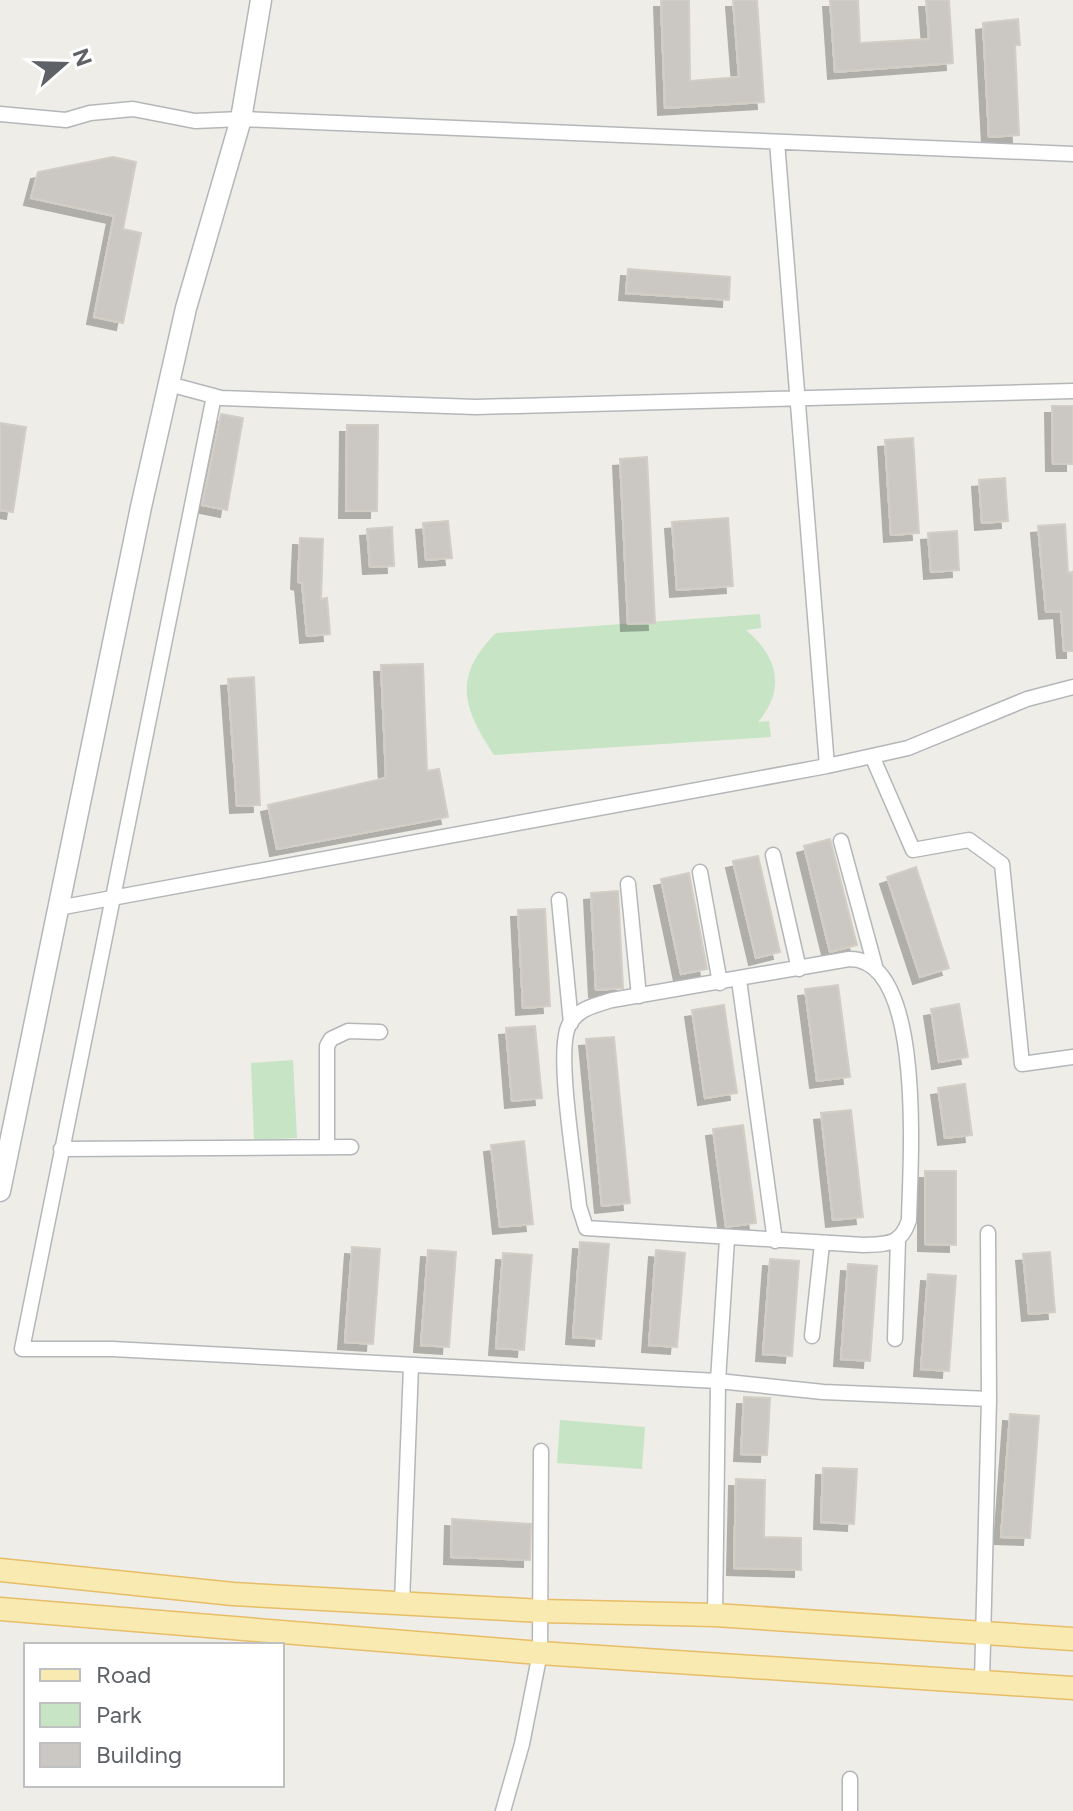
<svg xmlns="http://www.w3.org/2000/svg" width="1073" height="1811" font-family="Figtree,sans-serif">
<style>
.green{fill:#c7e4c5}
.building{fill:#cbc8c4;stroke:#d3cec5;stroke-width:2;filter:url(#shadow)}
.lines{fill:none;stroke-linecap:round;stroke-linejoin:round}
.street-casing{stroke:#b4b7ba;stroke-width:17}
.secondary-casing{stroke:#b3b6ba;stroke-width:23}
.primary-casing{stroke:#e7bd68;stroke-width:25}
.street{stroke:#fff;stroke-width:14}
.secondary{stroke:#fff;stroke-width:20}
.primary{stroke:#f9eab2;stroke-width:22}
</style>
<defs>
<filter id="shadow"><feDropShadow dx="-7" dy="7" stdDeviation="0" flood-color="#0004"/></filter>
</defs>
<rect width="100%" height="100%" fill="#efede7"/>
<path class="green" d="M760,614L761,628L746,630C778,657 786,689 758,722L769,721L771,737L494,755C462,707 453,676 496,633Z
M293,1060L297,1138L254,1140L251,1063Z
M560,1420L645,1427L642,1469L557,1463Z"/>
<path class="building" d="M661,0H689L690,81L739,77L733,0H757L764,102L665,108Z
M830,0H858L860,43L929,39L926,0H949L953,63L835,72Z
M1018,19L1020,45H1015L1019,135L989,137L983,23Z
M113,157L136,162L123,229L141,233L123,323L94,317L114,216L31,198L38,172Z
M628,269L730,277L729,300L626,293Z
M1052,406H1073V464H1053Z
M221,414L243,418L227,510L202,505Z
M0,423L26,427L13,512L0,510Z
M347,425H378L377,511H346Z
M913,438L919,533L891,535L885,440Z
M647,457L655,623L628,624L620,459Z
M1005,478L1008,521L982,523L979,480Z
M728,518L733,586L677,590L672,522Z
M448,521L452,558L426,560L423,523Z
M1065,524L1068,573L1072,572L1073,581V651H1064L1061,611L1046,612L1038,526Z
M392,527L394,566L370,567L367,529Z
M957,531L959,570L931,572L928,533Z
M300,538L323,539L321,599L327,598L330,634L307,636L302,583L298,582Z
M423,664L427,771L439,769L448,817L277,849L268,805L386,778L381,665Z
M254,677L260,805L237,806L228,679Z
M830,839L857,945L830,952L804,846Z
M758,856L780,952L756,958L733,861Z
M916,867L949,968L920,977L887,877Z
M689,873L707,969L681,974L661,879Z
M618,891L623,988L596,990L591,893Z
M545,909L550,1006L523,1008L518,910Z
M838,985L850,1077L817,1081L805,989Z
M959,1004L968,1057L939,1062L931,1009Z
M724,1005L737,1093L705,1098L692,1010Z
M535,1026L542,1098L512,1101L506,1028Z
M614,1037L630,1203L602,1206L586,1039Z
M965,1084L972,1135L945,1138L938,1088Z
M851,1110L863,1217L833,1220L821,1113Z
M743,1125L756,1223L726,1227L713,1129Z
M524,1141L533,1224L500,1227L491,1145Z
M925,1171H956V1245L925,1244Z
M580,1242L609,1244L601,1339L573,1337Z
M352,1247L380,1249L373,1344L345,1342Z
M428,1250L456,1252L449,1347L421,1345Z
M656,1250L685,1253L677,1347L649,1345Z
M1050,1252L1055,1312L1029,1314L1023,1254Z
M503,1253L532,1255L524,1350L496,1348Z
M770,1259L799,1261L792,1356L763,1354Z
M848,1264L877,1266L870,1361L841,1359Z
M928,1274L956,1276L949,1371L921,1369Z
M744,1397L770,1398L767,1455L741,1454Z
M1010,1414L1039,1416L1030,1538L1001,1537Z
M823,1468L857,1469L854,1524L821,1522Z
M736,1479L765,1480L764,1537L801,1538V1570L734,1568Z
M452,1519L531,1524L530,1560L451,1557Z"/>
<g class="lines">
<g class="street-casing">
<path id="street" d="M0,114L66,120L90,113L133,109L195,121L241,119L1073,154
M777,142L827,766
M169,384L221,398L476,407L1073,391
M214,396L22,1349H112L718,1381L823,1392L989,1399
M872,756L913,850L969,840L1002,864L1022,1064L1073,1057
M841,841L875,966
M773,855L799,969
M700,872L720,983
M628,884L639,996
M559,900L571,1023
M58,908L827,766L908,748L1027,699L1073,687
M849,959C926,958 910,1167 909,1220C901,1245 888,1244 864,1245L586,1228L579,1206C576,1170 555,1051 569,1025C578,1008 596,1005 612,1000Z
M739,980L775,1241
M327,1147V1046L331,1039L348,1031L380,1032
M61,1149L351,1147
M812,1336L822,1244
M895,1339L898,1240
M402,1603L411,1366
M715,1615L718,1381L727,1239
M982,1682L989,1399L988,1233
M503,1811L522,1744L540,1653L541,1451
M850,1811V1779"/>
</g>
<g class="secondary-casing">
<path id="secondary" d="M0,1191L141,507L186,308L241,119L261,0"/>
</g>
<g class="primary-casing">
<path id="primary" d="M0,1570L233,1594L542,1611L715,1615L1073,1639
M0,1609L540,1653L1073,1688"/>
</g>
<use href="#street" class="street"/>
<use href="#secondary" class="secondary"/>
<use href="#primary" class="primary"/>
</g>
<rect x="24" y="1643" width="260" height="144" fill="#ffffff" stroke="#bfc0c2" stroke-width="2"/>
<rect x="40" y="1669" width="40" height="12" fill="#f9eab2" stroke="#bfc0c2" stroke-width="2"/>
<text x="96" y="1683" font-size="24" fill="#5e6266">Road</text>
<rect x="40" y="1703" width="40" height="24" fill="#c7e4c5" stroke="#bfc0c2" stroke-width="2"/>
<text x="96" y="1723" font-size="24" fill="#5e6266">Park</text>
<rect x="40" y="1743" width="40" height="24" fill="#cbc8c4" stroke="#bfc0c2" stroke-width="2"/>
<text x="96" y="1763" font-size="24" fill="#5e6266">Building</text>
<g transform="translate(64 64) rotate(70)" stroke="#ffffff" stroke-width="6" paint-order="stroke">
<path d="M0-6L14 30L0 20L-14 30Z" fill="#5e6266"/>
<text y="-12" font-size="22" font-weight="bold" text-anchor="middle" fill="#5e6266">N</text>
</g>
</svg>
